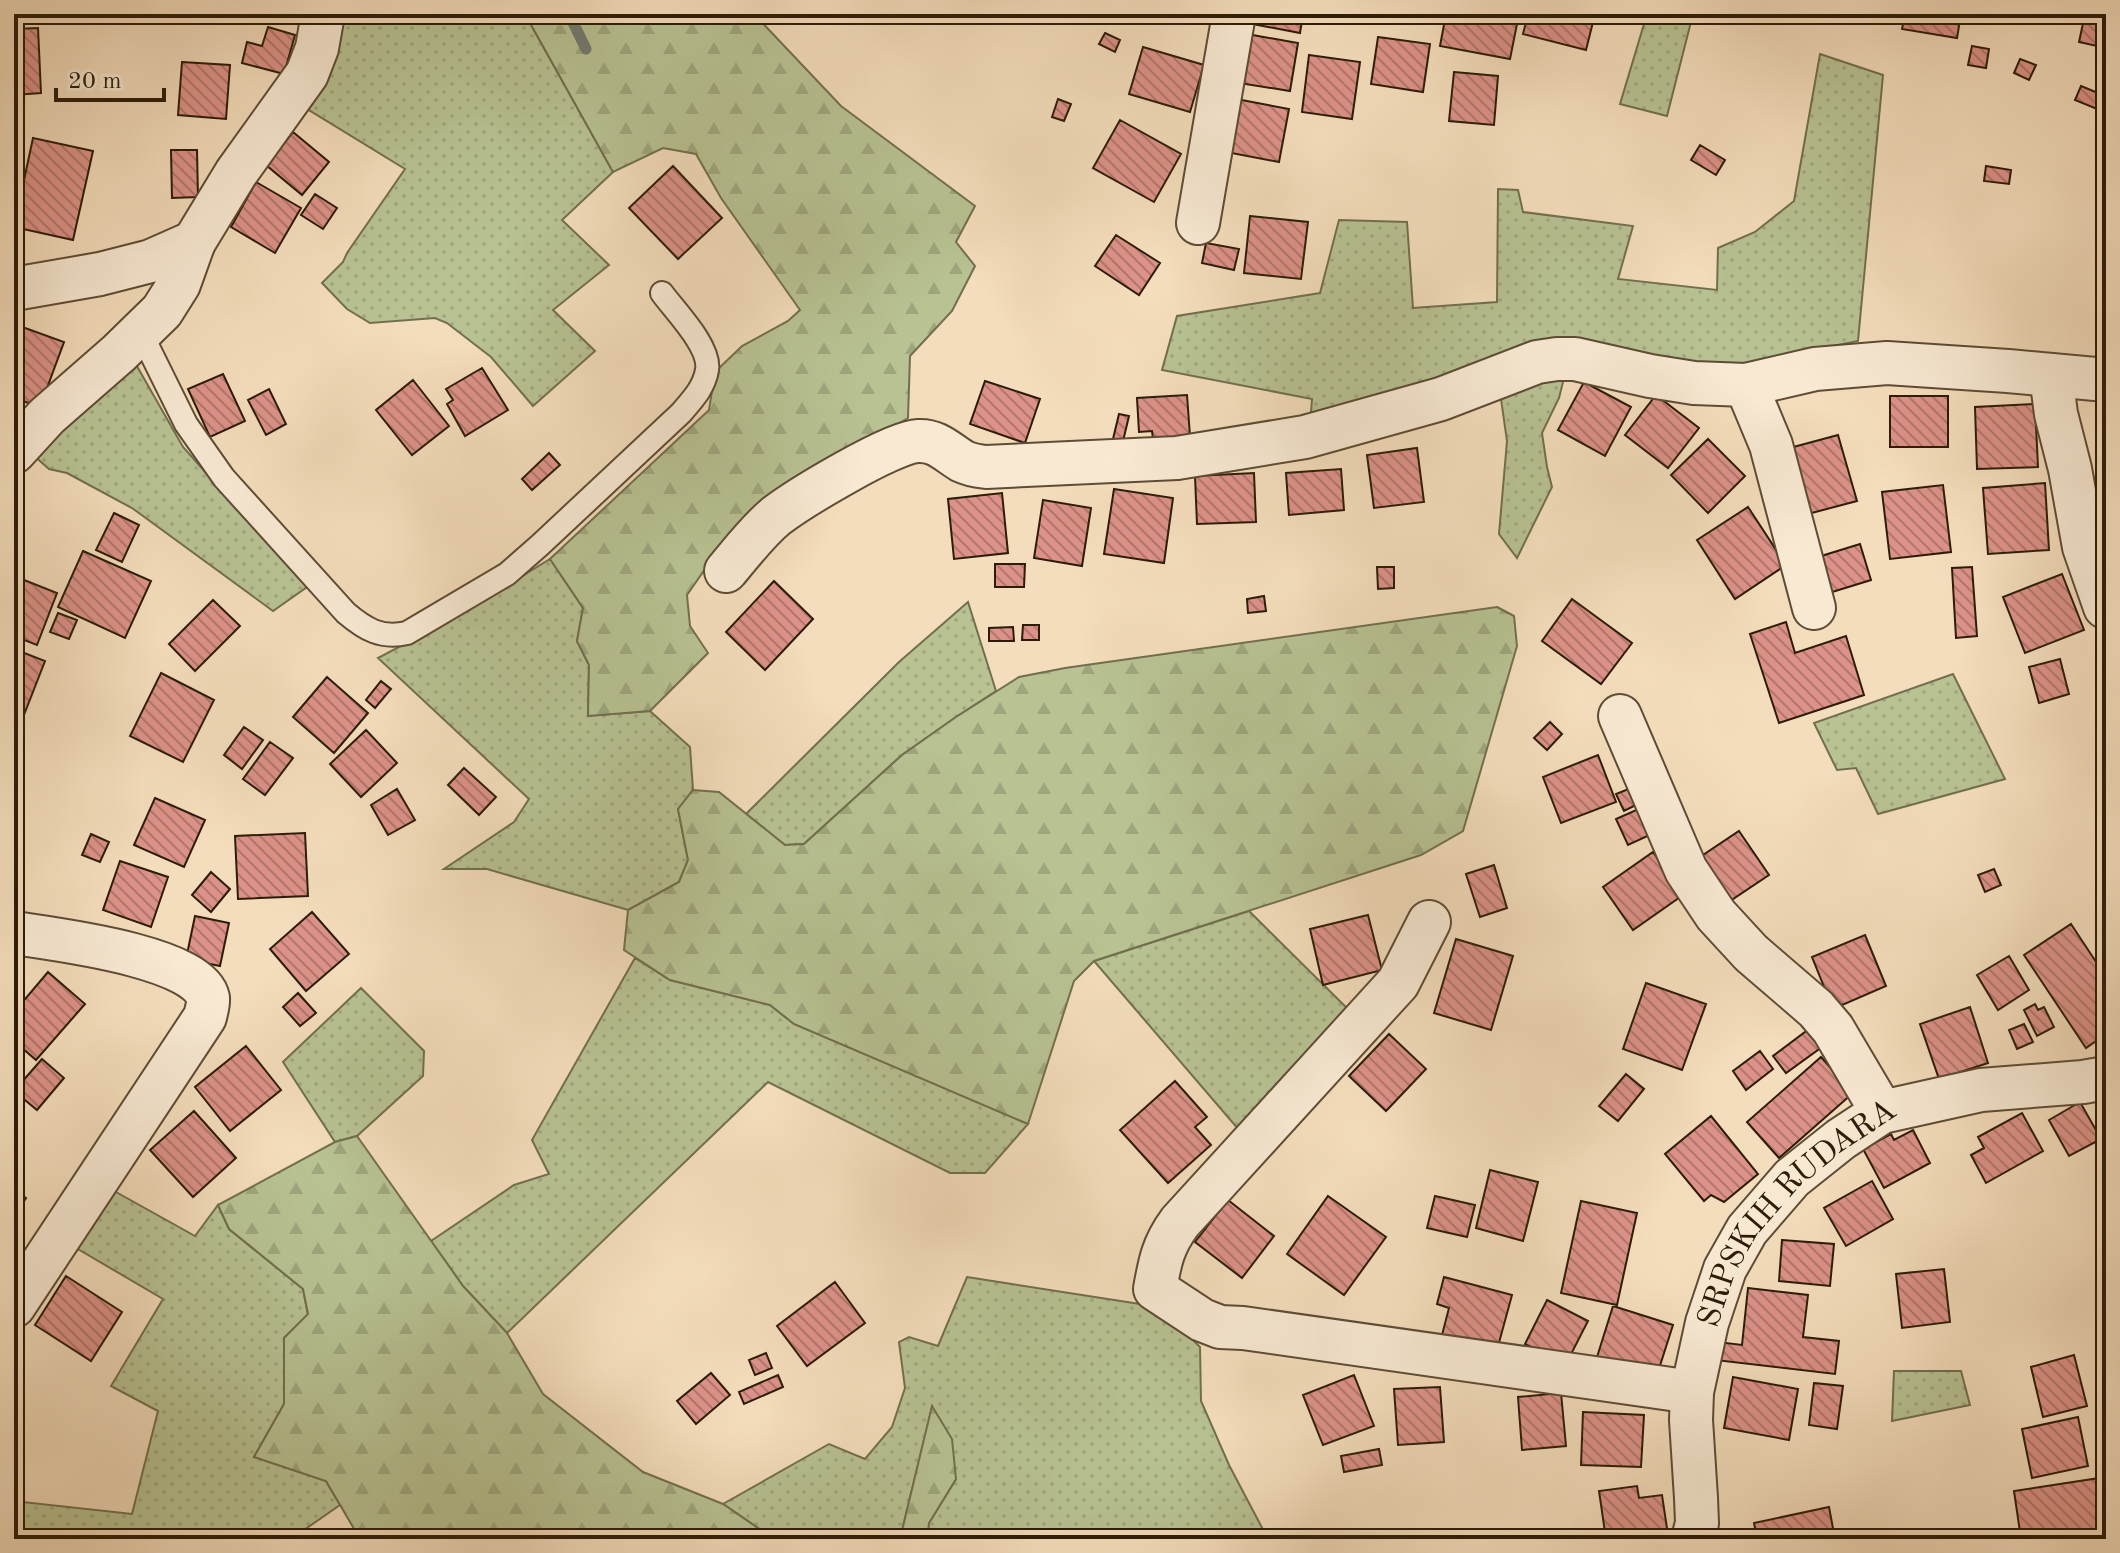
<svg xmlns="http://www.w3.org/2000/svg" width="2120" height="1553" font-family="'Old Standard TT',serif">
<style>
.grass{fill:url(#grass-dots);stroke:#726f4e;stroke-width:2}
.forest{fill:url(#forest-firs);stroke:#726f4e;stroke-width:2}
.lines{fill:none;stroke-linecap:round;stroke-linejoin:round}
.stream{stroke:#727b73;stroke-width:11}
.building{fill:url(#building-back-hatch);stroke:#2c1c08;stroke-width:2}
.lane-casing{stroke:#5e4c35;stroke-width:26}
.street-casing{stroke:#5e4c35;stroke-width:46}
.lane{stroke:#f8e9d3;stroke-width:22}
.street{stroke:#f8e9d3;stroke-width:42}
.labels{text-anchor:middle;stroke-width:8;stroke-linejoin:round;paint-order:stroke}
.street-label{font-size:32px;fill:#2c1c08;stroke:#f8e9d3}
</style>
<defs>
<pattern id="grass-dots" width="8" height="8" patternUnits="userSpaceOnUse" patternTransform="scale(2)"><rect width="8" height="8" fill="#b8c293"/><path d="M2 2h.1M6 6h.1" fill="none" stroke="#9ea67d" stroke-width="1.8" stroke-linecap="round"/></pattern>
<pattern id="forest-firs" width="22" height="20" patternUnits="userSpaceOnUse" patternTransform="scale(2)"><rect width="22" height="20" fill="#b8c293"/><path d="M5 1l3.5 6h-7zM16 11l3.5 6h-7z" fill="#9ea67d"/></pattern>
<pattern id="building-back-hatch" width="6" height="6" patternUnits="userSpaceOnUse" patternTransform="scale(2)"><rect width="6" height="6" fill="#dc9288"/><path d="M-1 5l2 2M0 0l6 6M5-1l2 2" fill="none" stroke="#b3766d"/></pattern>
</defs>
<rect width="100%" height="100%" fill="#f4ddbc"/>
<filter id="stains"><feTurbulence type="fractalNoise" baseFrequency=".0025" numOctaves="4"/><feColorMatrix values="0 0 0 0 .2 0 0 0 0 .09 0 0 0 0 .02 0 0 0 .5 -.17"/></filter>
<radialGradient id="worn" r=".72"><stop offset=".6" stop-color="#630" stop-opacity="0"/><stop offset="1" stop-color="#630" stop-opacity=".3"/></radialGradient>
<path class="grass" d="M342,14H525L613,172L562,220L609,265L553,310L595,351L533,406L491,357L447,323L435,318L370,323L347,309L322,283L343,262L347,253L405,169L304,107Z
M1647,14H1693L1667,116L1620,104Z
M1820,54L1883,75L1858,341L1740,365H1687L1625,357L1310,425L1312,399L1162,370L1177,316L1320,293L1339,220L1407,222L1413,308L1497,302L1498,189L1518,190L1523,212L1633,226L1618,279L1717,290L1718,248L1755,232L1794,201Z
M134,361L183,447L307,587L273,611L132,508L67,473L49,469L32,454Z
M1564,378L1559,398L1542,433L1547,467L1552,487L1517,558L1499,534L1507,441L1501,399L1522,384Z
M550,559L583,608L577,641L589,665L588,716L650,711L690,747L693,790L678,809L688,860L679,882L628,910L487,869H444L514,822L529,799L378,658L452,619Z
M968,602L996,691L956,717L902,755L804,844L785,845L746,814L899,662Z
M1953,674L2005,779L1878,814L1856,768L1837,770L1814,723Z
M1249,911L1356,1017L1245,1137L1094,961Z
M635,958L670,980L770,1005L794,1024L1028,1124L985,1173H950L768,1082L507,1333L463,1286L431,1241L514,1185L549,1174L532,1140Z
M361,988L424,1051L423,1076L357,1136L335,1142L283,1062Z
M107,1187L195,1236L218,1205L229,1229L303,1289L308,1315L284,1338V1404L254,1457L326,1481L340,1505L291,1539H14V1501L132,1514L158,1411L111,1386L163,1299L71,1245Z
M967,1277L1159,1307L1200,1347L1201,1401L1229,1465L1268,1539H927L929,1523L956,1479L932,1407L900,1539H774L723,1504L829,1444L865,1459L892,1427L905,1388L899,1342L909,1337L938,1346Z
M1894,1371H1961L1970,1405L1892,1421Z"/>
<path class="forest" d="M525,14H754L841,106L975,206L956,242L975,266L952,311L910,356L908,418L794,487L710,562L687,595L690,626L708,653L650,711L588,716L589,665L577,641L583,608L550,559L709,410L715,372L742,346L788,321L800,310L721,198L696,154L663,148L613,172Z
M1497,607L1514,616L1517,646L1463,831L1421,855L1094,961L1074,981L1028,1124L794,1024L770,1005L670,980L624,950L628,910L679,882L688,860L678,809L693,790L719,792L785,845L804,844L902,755L956,717L1019,677L1065,668Z
M357,1136L463,1286L507,1333L543,1394L643,1472L723,1504L774,1539H360L326,1481L254,1457L284,1404V1338L308,1314L303,1289L229,1229L218,1205L335,1142Z
M932,1406L952,1439L956,1479L929,1523L927,1539H900Z"/>
<g class="lines">
<path class="stream" d="M569,14L586,49"/>
</g>
<path class="building" d="M1142,14H1202L1201,19L1142,16Z
M1249,14H1303L1300,33L1247,23Z
M1446,14H1519L1510,59L1440,46Z
M1528,14H1595L1586,50L1523,34Z
M1905,14H1961L1957,38L1902,29Z
M1977,14H2006L2003,22Z
M2085,14H2106V48L2079,42Z
M268,27L295,35L284,74L242,63L247,42L262,46Z
M38,28L41,93L14,95V29Z
M1105,33L1120,40L1115,52L1099,44Z
M1247,34L1298,43L1290,91L1239,83Z
M1378,37L1430,44L1423,92L1371,84Z
M1972,46L1989,49L1986,68L1968,65Z
M1143,47L1204,65L1190,112L1129,94Z
M1309,55L1360,62L1352,119L1302,112Z
M2020,59L2036,65L2029,80L2014,73Z
M182,62L230,65L226,119L178,115Z
M1454,72L1498,76L1494,125L1449,121Z
M2081,86L2103,95L2097,109L2075,100Z
M1231,98L1289,109L1279,162L1221,151Z
M1058,99L1071,104L1064,121L1052,117Z
M1120,120L1181,154L1154,202L1093,168Z
M293,132L329,162L302,195L266,165Z
M33,138L93,151L73,240L14,227Z
M1700,145L1725,160L1716,175L1691,160Z
M171,150H197L198,197L172,198Z
M673,166L722,218L678,259L629,208Z
M1986,166L2011,170L2009,184L1984,181Z
M256,182L301,208L275,253L231,227Z
M315,194L337,208L323,229L301,215Z
M1250,216L1308,222L1301,279L1244,273Z
M1116,235L1160,263L1139,295L1095,266Z
M1206,243L1239,249L1234,270L1202,263Z
M14,324L64,342L40,407L14,398Z
M482,368L508,410L465,436L447,404L453,400L446,389Z
M223,374L245,421L210,437L188,389Z
M413,380L449,426L412,455L376,410Z
M985,381L1040,399L1025,443L970,424Z
M1584,382L1631,407L1605,456L1558,430Z
M269,389L286,424L266,435L248,400Z
M1187,395L1190,436L1153,439L1152,431L1139,432L1137,398Z
M1656,395L1699,428L1668,468L1625,435Z
M1890,396H1948V447H1890Z
M2035,404L2038,467L1977,469L1975,407Z
M1119,414L1129,416L1123,441L1113,439Z
M1838,435L1857,501L1804,515L1786,449Z
M1708,439L1745,476L1708,513L1671,475Z
M1417,448L1424,502L1374,508L1367,455Z
M549,453L560,465L532,490L522,479Z
M1341,469L1344,510L1289,515L1286,473Z
M1254,473L1256,522L1197,524L1195,476Z
M2045,483L2049,550L1988,554L1983,488Z
M1943,485L1951,552L1890,559L1882,492Z
M1114,489L1173,498L1164,563L1104,554Z
M1002,493L1008,553L954,559L948,499Z
M1043,500L1091,508L1082,566L1034,558Z
M1748,507L1786,565L1735,599L1697,540Z
M114,513L139,525L122,562L96,550Z
M1860,544L1871,580L1829,593L1818,557Z
M83,551L151,581L125,638L58,607Z
M995,564H1025L1024,587H995Z
M1377,567H1394V588L1378,589Z
M1972,567L1977,636L1956,638L1952,568Z
M2062,574L2084,630L2025,653L2003,597Z
M14,576L57,593L37,645L14,636Z
M774,581L813,619L765,670L726,632Z
M1264,596L1266,611L1248,613L1247,599Z
M1572,599L1632,643L1601,684L1542,641Z
M213,600L240,626L195,671L169,644Z
M58,613L77,620L69,639L50,632Z
M1786,622L1795,653L1846,636L1864,695L1779,723L1750,634Z
M1023,625H1039V640H1022Z
M1013,627L1014,641H989V628Z
M14,649L45,661L22,720L14,717Z
M2060,659L2069,694L2039,703L2029,667Z
M161,673L214,700L183,762L130,736Z
M327,677L368,713L334,753L293,717Z
M381,681L391,689L375,708L366,700Z
M1550,722L1562,734L1547,750L1534,738Z
M244,727L263,740L242,769L224,755Z
M366,730L397,763L361,797L330,764Z
M270,742L293,758L265,795L243,779Z
M1598,755L1616,802L1561,823L1543,777Z
M464,768L496,797L479,815L448,785Z
M1631,788L1638,804L1624,811L1616,794Z
M397,789L415,820L388,835L371,805Z
M155,798L205,820L184,867L134,845Z
M1643,807L1654,833L1628,845L1616,819Z
M1739,831L1769,875L1727,903L1697,859Z
M305,833L308,896L238,899L235,836Z
M91,834L109,842L100,862L82,855Z
M1653,852L1683,895L1633,930L1603,887Z
M120,861L168,877L151,927L103,910Z
M1494,865L1507,908L1480,917L1466,874Z
M1994,869L2001,885L1985,892L1978,875Z
M211,872L230,889L211,912L192,895Z
M312,912L349,954L306,991L270,949Z
M1368,915L1382,970L1323,985L1310,929Z
M195,916L229,923L220,966L186,959Z
M2071,924L2106,977V1034L2086,1048L2024,955Z
M1865,935L1886,986L1833,1009L1812,957Z
M1456,939L1513,956L1491,1030L1434,1013Z
M2009,956L2029,990L1998,1010L1977,975Z
M48,972L85,1004L36,1060L14,1041V1012Z
M1646,983L1706,1004L1682,1070L1623,1049Z
M298,993L316,1013L300,1026L283,1007Z
M2035,1004L2038,1010L2044,1007L2054,1027L2037,1036L2024,1010Z
M1970,1007L1988,1063L1939,1079L1920,1024Z
M2024,1024L2033,1042L2017,1049L2009,1030Z
M1809,1029L1822,1047L1786,1073L1773,1056Z
M1389,1034L1426,1069L1386,1111L1349,1076Z
M246,1046L281,1090L230,1131L195,1087Z
M1760,1051L1773,1069L1746,1090L1733,1071Z
M1821,1057L1853,1093L1779,1158L1747,1122Z
M42,1059L64,1078L37,1110L14,1091Z
M1626,1074L1644,1089L1618,1121L1599,1106Z
M1175,1081L1207,1117L1195,1127L1211,1145L1168,1183L1120,1130Z
M2080,1102L2101,1139L2069,1156L2049,1120Z
M194,1111L236,1158L193,1197L150,1150Z
M2022,1113L2043,1151L1986,1183L1971,1155L1984,1148L1978,1137Z
M1711,1116L1758,1174L1724,1202L1711,1195L1704,1201L1665,1154Z
M1913,1130L1930,1163L1884,1188L1863,1149L1891,1134L1894,1140Z
M1490,1170L1538,1182L1523,1241L1476,1228Z
M1872,1181L1893,1219L1846,1246L1824,1208Z
M14,1190L26,1198L14,1217Z
M1328,1196L1386,1237L1344,1295L1287,1254Z
M1435,1196L1475,1205L1467,1237L1427,1228Z
M1228,1200L1274,1236L1242,1278L1195,1242Z
M1581,1201L1637,1213L1617,1305L1561,1293Z
M1782,1240L1834,1244L1830,1286L1779,1281Z
M1944,1269L1950,1322L1902,1328L1896,1274Z
M66,1276L122,1312L91,1361L35,1325Z
M1444,1277L1512,1295L1497,1350L1442,1335L1449,1308L1437,1304Z
M835,1282L865,1323L807,1366L777,1326Z
M1748,1288L1808,1295L1803,1337L1839,1341L1835,1374L1715,1360L1718,1342L1742,1345Z
M1547,1300L1588,1321L1566,1364L1525,1344Z
M1613,1306L1673,1325L1657,1375L1597,1357Z
M766,1353L772,1368L755,1375L749,1360Z
M2074,1355L2087,1406L2043,1417L2031,1367Z
M711,1373L730,1395L696,1424L677,1401Z
M778,1375L783,1387L744,1404L739,1392Z
M1354,1375L1374,1426L1323,1445L1303,1395Z
M1733,1377L1798,1389L1789,1440L1724,1428Z
M1814,1383L1843,1386L1837,1429L1809,1425Z
M1440,1387L1444,1442L1398,1445L1394,1389Z
M1561,1393L1566,1446L1522,1450L1518,1397Z
M1583,1412L1644,1415L1641,1467L1581,1465Z
M2078,1417L2088,1466L2032,1478L2022,1429Z
M1379,1449L1382,1465L1344,1472L1341,1456Z
M2106,1477V1530L2045,1539H2021L2014,1491Z
M1637,1486L1639,1498L1662,1495L1668,1535L1638,1539H1606L1599,1491Z
M1829,1507L1835,1539H1757L1754,1523Z"/>
<g class="lines">
<g class="lane-casing">
<path id="lane" d="M141,333L186,424L224,478L346,613C365,629 381,639 407,633L507,574L540,545L681,413C692,400 704,388 707,370C711,347 675,311 662,293"/>
</g>
<g class="street-casing">
<g id="street">
<path d="M1198,223L1234,14"/>
<path d="M14,289L100,274L151,261L194,242L236,173L307,74L317,48L323,14"/>
<path d="M2051,375L2056,414L2070,469L2084,547L2105,607"/>
<path d="M1746,385L1771,445L1814,608"/>
<path d="M14,452L47,416L119,353L162,311L179,284L194,242"/>
<path d="M726,571C742,552 757,532 776,516C800,498 892,442 918,441C937,440 947,452 962,461C970,465 977,466 986,467L1177,458L1305,437L1441,399L1537,362L1557,359H1575L1650,376L1694,383L1746,385L1815,369L1887,363L2008,371L2106,380"/>
<path d="M1620,716L1686,870L1716,915L1751,953L1816,1009L1833,1029L1882,1112"/>
<path d="M1429,922L1398,983L1180,1222C1163,1245 1160,1261 1155,1289L1202,1320L1220,1327L1243,1328L1692,1392"/>
<path d="M14,933C52,939 199,956 208,998C209,1003 206,1012 205,1017L14,1306"/>
<path id="s1" d="M1693,1539L1697,1523L1696,1498L1691,1420L1692,1392L1707,1323L1725,1269L1747,1230L1792,1178L1841,1139L1882,1112L1981,1090L2083,1082L2106,1078"/>
</g>
</g>
<use href="#lane" class="lane"/>
<use href="#street" class="street"/>
</g>
<g class="labels">
<g class="street-label">
<text dy="11" stroke="none"><textPath href="#s1" startOffset="364">SRPSKIH RUDARA</textPath></text>
</g>
</g>
<rect width="2120" height="1553" fill="none" stroke="#f4ddbc" stroke-width="48"/>
<rect x="16" y="16" width="2088" height="1521" fill="none" stroke="#2c1c08" stroke-width="4"/>
<rect x="24" y="24" width="2072" height="1505" fill="none" stroke="#2c1c08" stroke-width="2"/>
<path d="M56 88v12h108v-12" fill="none" stroke="#2c1c08" stroke-width="4"/>
<text x="68" y="88" font-size="24" fill="#2c1c08" stroke="#f8e9d3" stroke-width="6" paint-order="stroke">20 m</text>
<rect width="100%" height="100%" filter="url(#stains)"/>
<rect width="100%" height="100%" fill="url(#worn)"/>
</svg>
